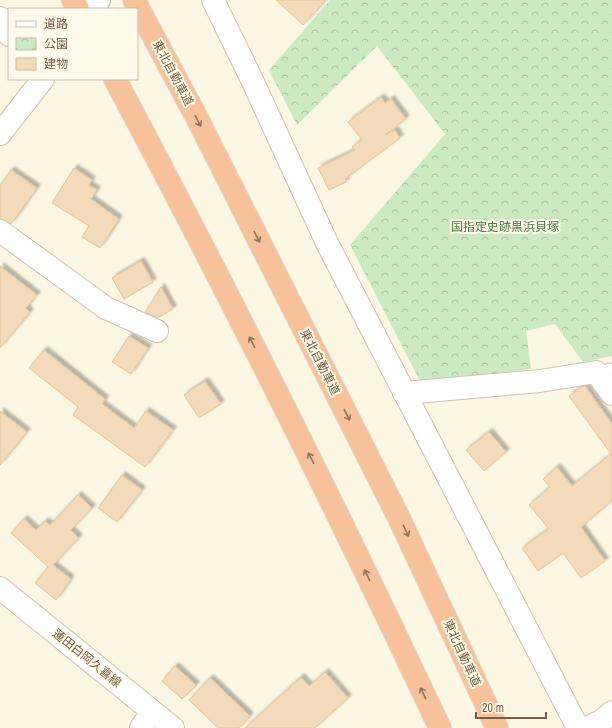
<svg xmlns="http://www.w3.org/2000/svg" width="612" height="728" font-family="'Archivo Narrow','Noto Sans JP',sans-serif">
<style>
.park{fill:url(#park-crowns)}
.building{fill:#f2daba;stroke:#e4c39a;filter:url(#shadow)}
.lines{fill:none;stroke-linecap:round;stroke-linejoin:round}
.service-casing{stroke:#d0c2ac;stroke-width:13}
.minor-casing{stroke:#d0c2ac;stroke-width:24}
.tertiary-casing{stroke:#d0c2ac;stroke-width:24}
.secondary-casing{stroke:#d1c1a7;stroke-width:24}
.motorway-casing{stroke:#ded9d3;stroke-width:24}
.service{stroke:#fff;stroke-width:11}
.minor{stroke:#fff;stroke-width:22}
.tertiary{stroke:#fff;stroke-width:22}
.secondary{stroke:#fff;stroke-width:22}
.motorway{stroke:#f7c199;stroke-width:22}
.oneway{stroke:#8e7359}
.labels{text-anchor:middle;stroke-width:4;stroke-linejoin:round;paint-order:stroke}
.street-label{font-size:12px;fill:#745f49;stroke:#fffae9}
.park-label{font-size:12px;fill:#487a41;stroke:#fffae9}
</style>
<defs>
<pattern id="park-crowns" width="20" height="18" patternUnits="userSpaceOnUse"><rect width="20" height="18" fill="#cbeac1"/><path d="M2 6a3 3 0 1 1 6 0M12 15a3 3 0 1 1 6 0" fill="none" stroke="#a9c19f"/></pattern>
<filter id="shadow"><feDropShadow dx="3.5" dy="-3.5" stdDeviation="1" flood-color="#0004"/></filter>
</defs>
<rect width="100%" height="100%" fill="#fcf7e3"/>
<path class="park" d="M330,0H612V356L583,362L555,324L526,331L531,369L420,381L350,245L445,134L377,46L297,125L269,70Z"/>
<path class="building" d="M276,0H326L303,25Z
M381,97L385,103L391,99L406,119L385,135L395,130L400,138L345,179L346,182L329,190L318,168L355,150L352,147L362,140L348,122Z
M74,168L92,180L89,185L97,190L91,199L119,219L100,248L82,237L89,226L52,203Z
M11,170L37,188L11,224L0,219V185Z
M141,261L153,282L124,299L112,278Z
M0,266L37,295L26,308L30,312L0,348Z
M161,287L173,309L157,318L145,312Z
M129,336L148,348L131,374L112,362Z
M44,350L105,399L102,404L134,428L146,411L173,430L145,467L73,415L78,407L29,368Z
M205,381L221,404L199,418L184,395Z
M585,386L612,424V501L581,527L605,561L581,578L563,553L538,571L522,548L549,529L529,505L550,487L543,479L557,467L572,486L611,454L569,396L582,387Z
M0,411L27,432L0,465Z
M489,432L506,452L484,471L466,450Z
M122,475L142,490L117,522L98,508Z
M78,495L92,508L71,530L79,538L53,565L71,579L56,600L35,583L48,567L11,533L24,519L36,530L45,521L50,525Z
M175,666L196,685L182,699L162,681Z
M325,672L348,698L315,728H245L301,677L309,686Z
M210,678L250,716L239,728H218L189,700Z"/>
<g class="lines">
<g class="service-casing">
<path id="service" d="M596,372L612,369"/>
</g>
<g class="minor-casing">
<path id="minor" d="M0,231L106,308L157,331
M404,393L540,381L596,372L612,394
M141,728L152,711"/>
</g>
<g class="tertiary-casing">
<path id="tertiary" d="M213,0L253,82L327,243L578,728
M93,9L99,0
M0,18L9,35
M0,134L43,79
M587,728L603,720L612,712"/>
</g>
<g class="secondary-casing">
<path id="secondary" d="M0,588L173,728"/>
</g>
<g class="motorway-casing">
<path id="motorway" d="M73,0L78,9
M134,0L196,116L399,518L497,728
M115,79C229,293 337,509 440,728"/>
</g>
<use href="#service" class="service"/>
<use href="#minor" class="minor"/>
<use href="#tertiary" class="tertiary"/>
<use href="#secondary" class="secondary"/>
<use href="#motorway" class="motorway"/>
</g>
<defs><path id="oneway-shaft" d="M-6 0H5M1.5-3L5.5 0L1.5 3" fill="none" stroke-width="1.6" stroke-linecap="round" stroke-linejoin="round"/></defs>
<g class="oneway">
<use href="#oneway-shaft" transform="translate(198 121) rotate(63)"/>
<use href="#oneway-shaft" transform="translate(257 237) rotate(63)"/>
<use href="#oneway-shaft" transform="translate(252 342) rotate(-117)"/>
<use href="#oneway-shaft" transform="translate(347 415) rotate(63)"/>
<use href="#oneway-shaft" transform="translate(311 458) rotate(-117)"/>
<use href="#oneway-shaft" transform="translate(406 531) rotate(65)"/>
<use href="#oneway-shaft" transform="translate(367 575) rotate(-115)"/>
<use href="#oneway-shaft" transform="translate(423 693) rotate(-115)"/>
</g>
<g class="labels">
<g class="street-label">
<text transform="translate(173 73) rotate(62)" y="4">東北自動車道</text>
<text transform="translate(320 362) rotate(63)" y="4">東北自動車道</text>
<text transform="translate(462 653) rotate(65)" y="4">東北自動車道</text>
<text transform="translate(87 658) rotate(39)" y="4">蓮田白岡久喜線</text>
</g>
<g class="park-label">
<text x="505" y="231">国指定史跡黒浜貝塚</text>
</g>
</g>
<rect x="8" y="8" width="130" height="72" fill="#fffae9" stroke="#c7bca9"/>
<rect x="16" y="21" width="20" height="6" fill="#ffffff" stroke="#c7bca9"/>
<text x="44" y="28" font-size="12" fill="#745f49">道路</text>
<rect x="16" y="38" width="20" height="12" fill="url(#park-crowns)" stroke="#c7bca9"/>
<text x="44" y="48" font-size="12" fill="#745f49">公園</text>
<rect x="16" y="58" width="20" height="12" fill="#f2daba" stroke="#c7bca9"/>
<text x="44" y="68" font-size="12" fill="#745f49">建物</text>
<path d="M476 712v6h70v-6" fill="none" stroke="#745f49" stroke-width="2"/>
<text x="482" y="712" font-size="12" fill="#745f49" stroke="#fffae9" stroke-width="3" paint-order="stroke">20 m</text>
</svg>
